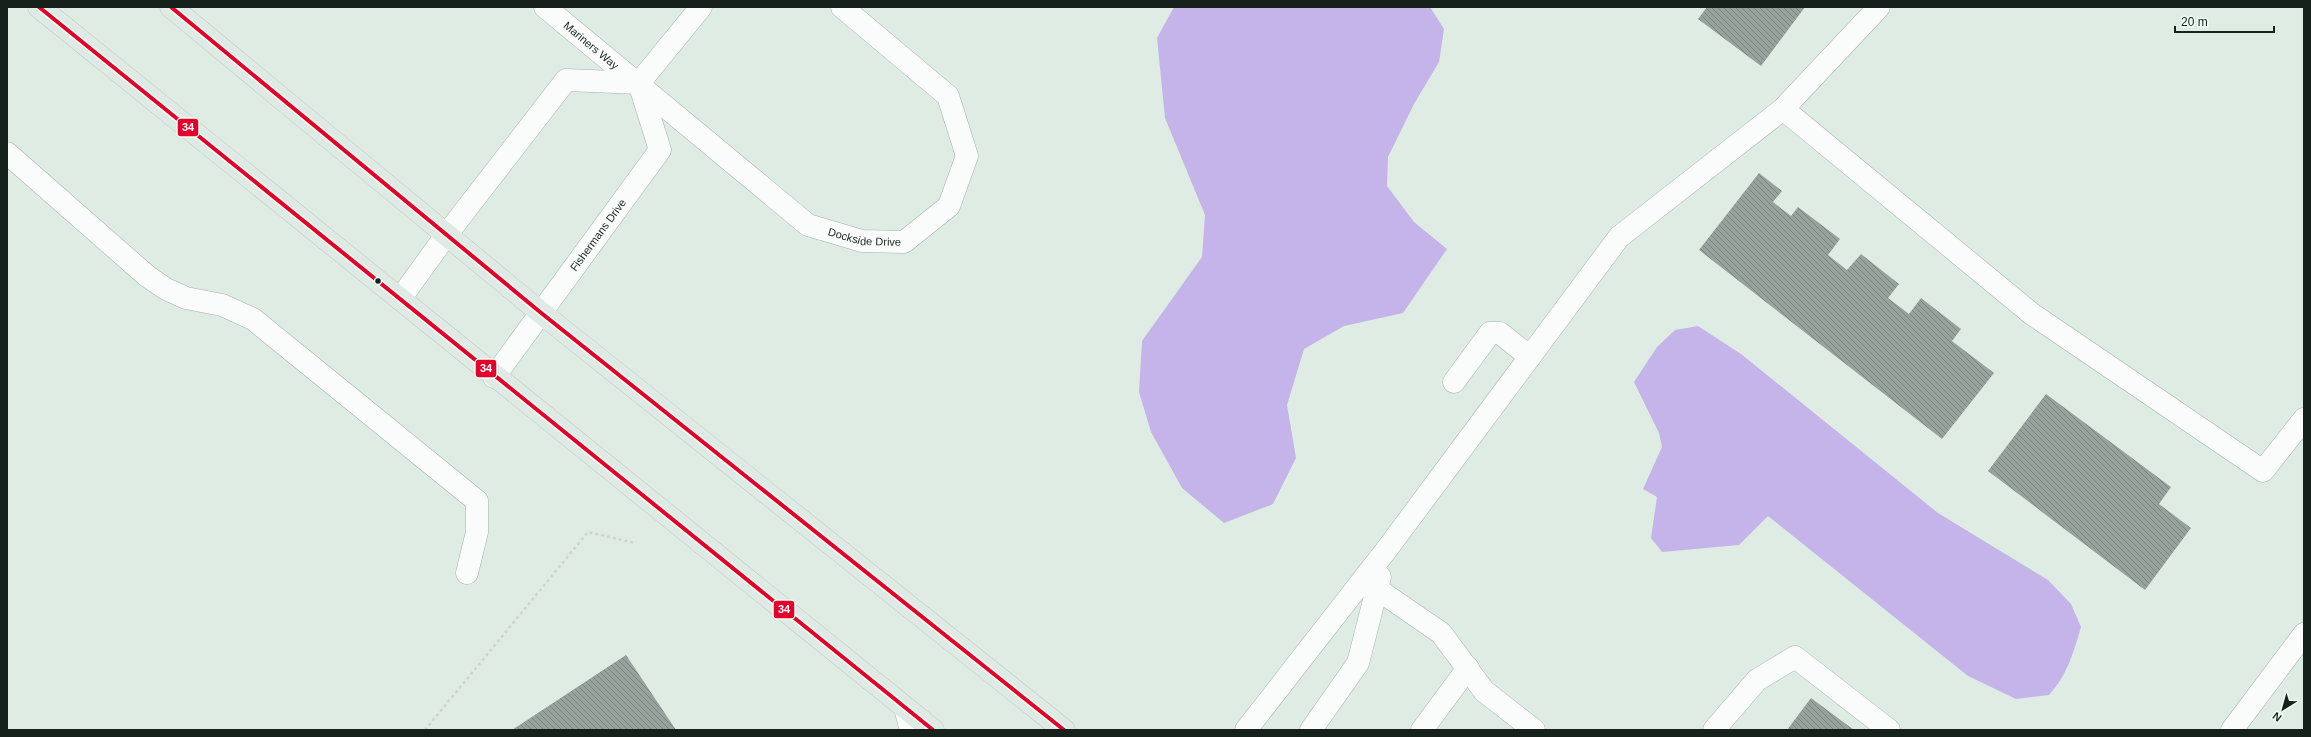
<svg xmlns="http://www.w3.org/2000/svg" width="2311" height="737" font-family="Arial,sans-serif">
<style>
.water{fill:#c4b4ea}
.building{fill:url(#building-back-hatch)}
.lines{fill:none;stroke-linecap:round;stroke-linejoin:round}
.minor-casing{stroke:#a6b1aa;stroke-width:23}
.major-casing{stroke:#c1c7c3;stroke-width:23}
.path{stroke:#cfd3d0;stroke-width:2.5;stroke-dasharray:3 3;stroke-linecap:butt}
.minor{stroke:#fafcfb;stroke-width:22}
.major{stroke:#dfeae4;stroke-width:22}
.bus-1-casing{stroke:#eafef1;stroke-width:7}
.bus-1{stroke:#e4002b;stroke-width:4}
.bus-dot{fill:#17211b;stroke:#eafef1;stroke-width:1.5}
.labels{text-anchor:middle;stroke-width:4;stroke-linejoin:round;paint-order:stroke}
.street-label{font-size:11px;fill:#17211b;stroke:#eafef1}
.line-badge{stroke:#eafef1;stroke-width:1.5}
.badge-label{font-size:11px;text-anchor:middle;font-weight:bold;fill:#fff}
</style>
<defs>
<pattern id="building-back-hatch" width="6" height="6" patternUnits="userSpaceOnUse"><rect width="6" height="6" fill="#98a29c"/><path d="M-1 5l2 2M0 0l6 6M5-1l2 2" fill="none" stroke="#7b847e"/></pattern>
</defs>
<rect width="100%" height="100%" fill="#dfece3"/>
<path class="water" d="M 1174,7 L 1430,7 L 1444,29 L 1439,62 L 1414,104 L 1388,157 L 1387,186 L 1414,222 L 1447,249 L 1403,313 L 1344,326 L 1304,349 L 1287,405 L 1296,458 L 1273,504 L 1224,523 L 1182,488 L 1151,432 L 1139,392 L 1142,341 L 1202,257 L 1205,215 L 1165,118 L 1157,38 Z
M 1698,326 L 1741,354 L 1938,513 L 2048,580 L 2071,604 L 2081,627 C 2074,651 2067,676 2049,695 L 2016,699 L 1968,676 L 1768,516 L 1739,545 L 1662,552 L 1651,538 L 1657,497 L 1643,489 L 1662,447 L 1659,433 L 1634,382 L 1657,347 L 1675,330 Z"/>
<path class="building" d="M 1707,7 L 1805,7 L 1761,66 L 1698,19 Z
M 1759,173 L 1782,191 L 1773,202 L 1791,216 L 1798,207 L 1840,239 L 1828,255 L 1847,270 L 1861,254 L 1899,284 L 1888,298 L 1909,314 L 1921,298 L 1961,329 L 1952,341 L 1994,373 L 1942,439 L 1699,250 Z
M 2046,394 L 2171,487 L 2159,504 L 2191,528 L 2145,590 L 1988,471 Z
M 626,655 L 676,730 L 512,730 Z
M 1811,698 L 1854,730 L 1787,730 Z"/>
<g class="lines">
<defs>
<g id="minor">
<path id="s1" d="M 545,7 L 808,225 L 862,241 L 904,242 L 949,206 L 967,156 L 948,96 L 842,7"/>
<path d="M 639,83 L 701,7"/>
<path d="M 1783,109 L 2032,314 L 2263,471 L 2304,419"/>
<path d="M 7,153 L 147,276 L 166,289 L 186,298 L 222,305 L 253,319 L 477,501 L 477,532 L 467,573"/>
<path d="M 400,299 L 447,234 L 566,80 L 639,83"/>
<path id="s2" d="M 494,377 L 660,150 L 639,83"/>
<path d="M 1454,382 L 1490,333 L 1500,333 L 1530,357"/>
<path d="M 1377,589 L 1441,633 L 1484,691 L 1534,730"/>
<path d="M 905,708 L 911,730"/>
<path d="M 1246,730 L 1387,549 L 1619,237 L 1783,109 L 1879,7"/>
<path d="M 1311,730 L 1358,663 L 1380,577"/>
<path d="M 1422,730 L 1468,668"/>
<path d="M 1714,730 L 1757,680 L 1795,657 L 1889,730"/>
<path d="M 2232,730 L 2304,634"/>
</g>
<path id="major" d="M 39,7 L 933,730
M 171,7 L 540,312 L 1064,730"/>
</defs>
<use href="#minor" class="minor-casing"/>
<use href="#major" class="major-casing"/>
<path class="path" d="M 425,730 L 588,532 L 635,543"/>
<use href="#minor" class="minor"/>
<use href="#major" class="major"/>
<defs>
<path id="bus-1" d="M 39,7 L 933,730
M 171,7 L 540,312 L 1064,730"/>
</defs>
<use href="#bus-1" class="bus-1-casing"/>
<use href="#bus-1" class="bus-1"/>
</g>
<circle class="bus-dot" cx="378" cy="281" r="3.5"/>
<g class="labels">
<g class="street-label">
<text dy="4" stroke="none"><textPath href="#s1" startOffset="60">Mariners Way</textPath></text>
<text dy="4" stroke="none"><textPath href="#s2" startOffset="176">Fishermans Drive</textPath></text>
<text dy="4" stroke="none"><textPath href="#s1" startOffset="400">Dockside Drive</textPath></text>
</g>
</g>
<g class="line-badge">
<rect x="177" y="118" width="22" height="19" rx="4" fill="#e4002b"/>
<rect x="475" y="359" width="22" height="19" rx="4" fill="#e4002b"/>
<rect x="773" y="600" width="22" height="19" rx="4" fill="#e4002b"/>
</g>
<g class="badge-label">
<text x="188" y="131">34</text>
<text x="486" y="372">34</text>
<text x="784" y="613">34</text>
</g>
<rect width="2311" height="737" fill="none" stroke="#17211b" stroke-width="16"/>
<g transform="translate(2283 709) rotate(217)" stroke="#eafef1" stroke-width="3" paint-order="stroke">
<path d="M0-3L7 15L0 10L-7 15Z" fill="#17211b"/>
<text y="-6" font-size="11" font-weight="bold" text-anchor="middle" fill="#17211b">N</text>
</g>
<path d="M2175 26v6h99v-6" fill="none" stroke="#17211b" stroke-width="2"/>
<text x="2181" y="26" font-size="12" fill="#17211b" stroke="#eafef1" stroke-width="3" paint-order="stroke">20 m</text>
</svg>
